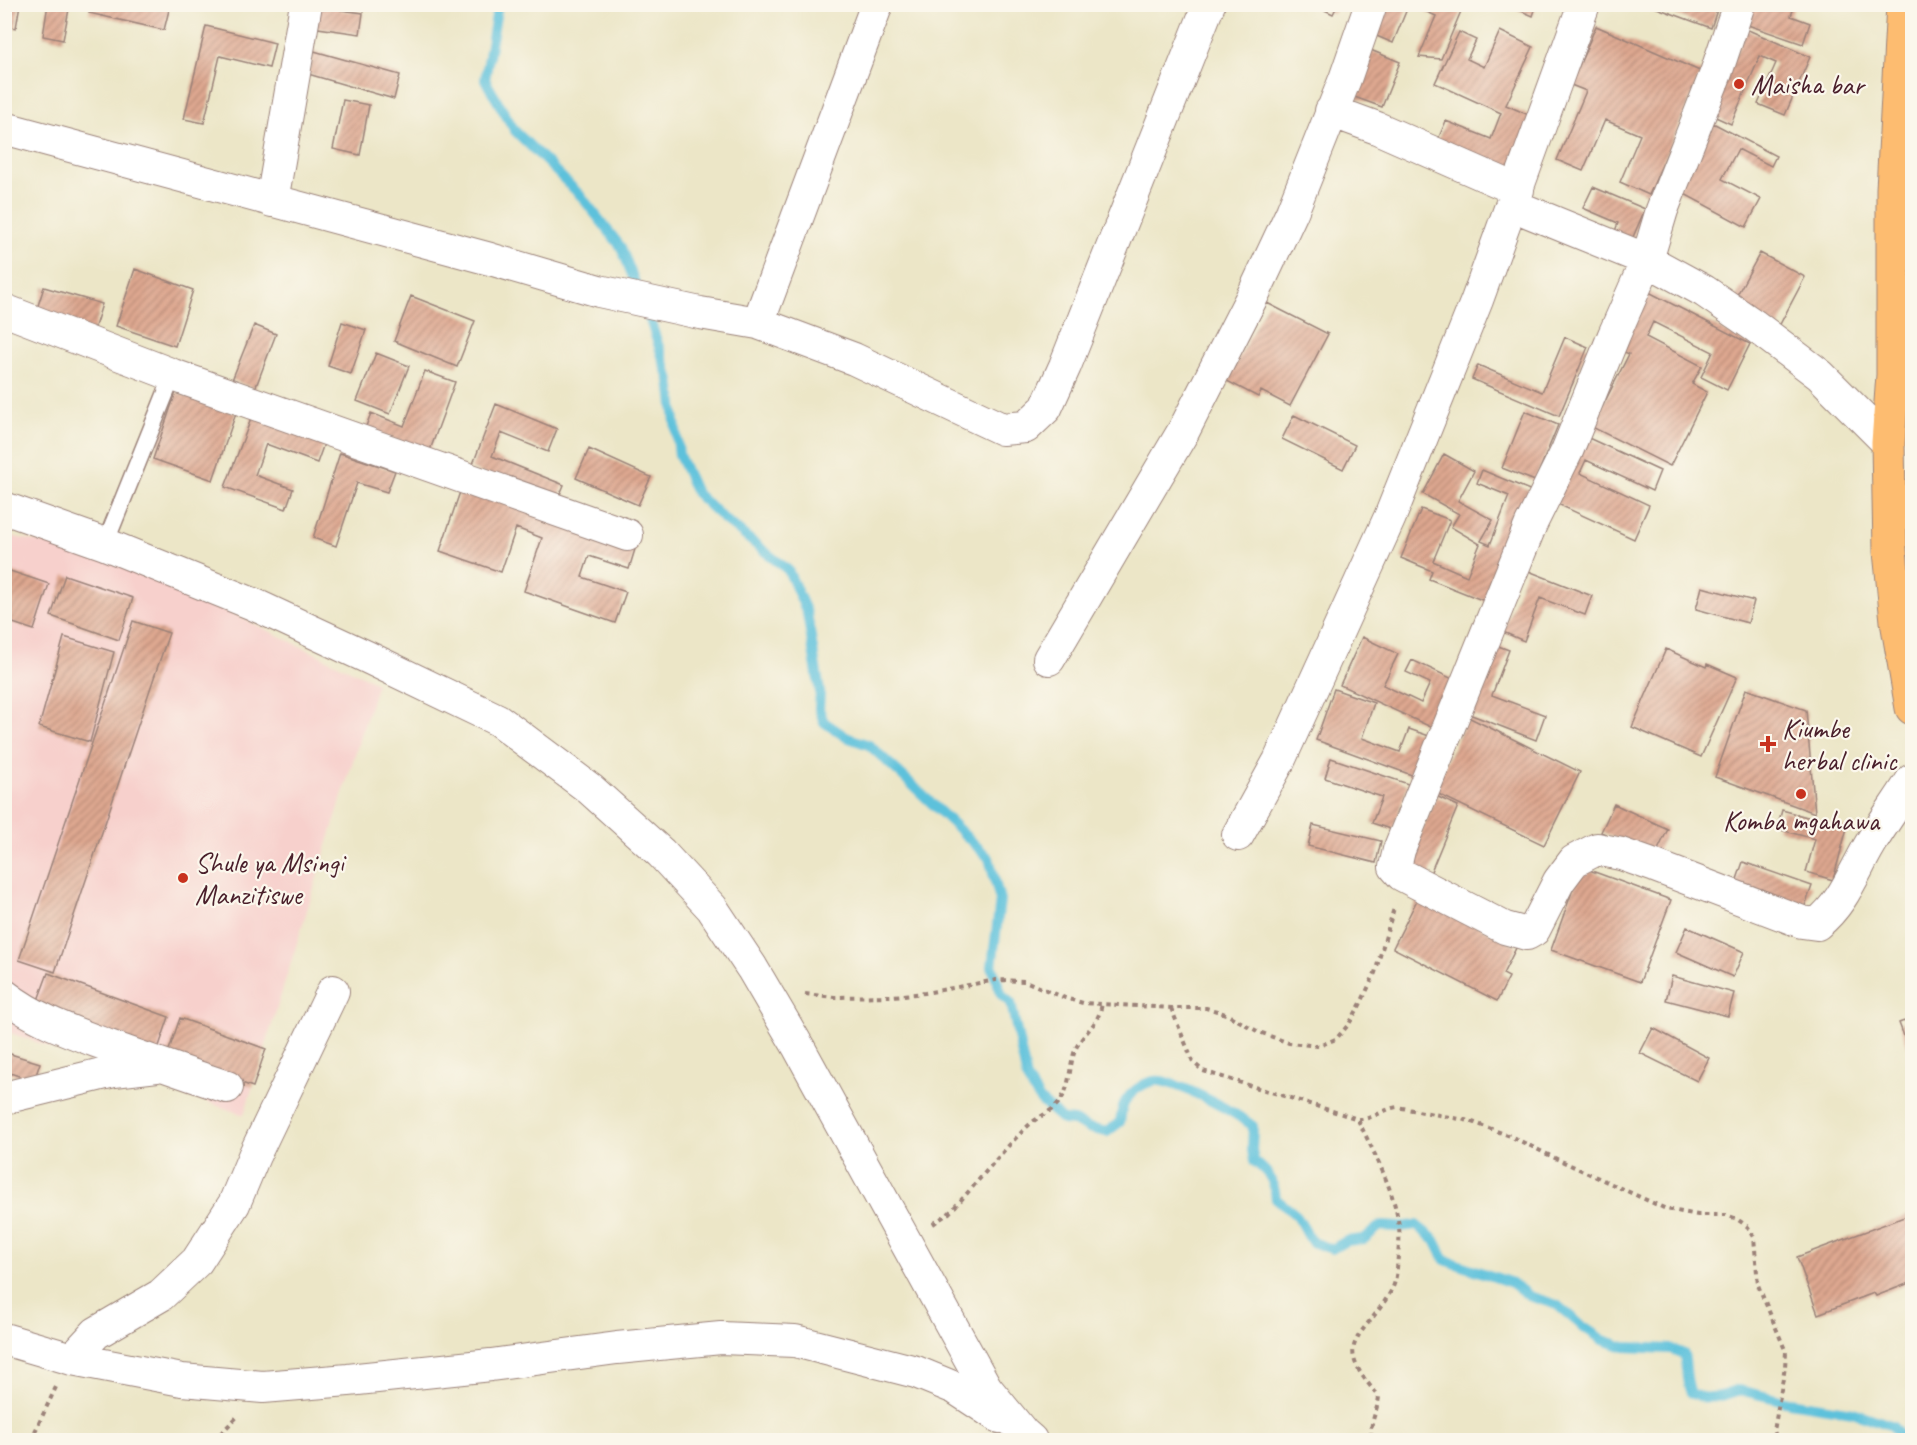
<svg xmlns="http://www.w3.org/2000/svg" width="1917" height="1445" font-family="Caveat,sans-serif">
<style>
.built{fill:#f7d0cc}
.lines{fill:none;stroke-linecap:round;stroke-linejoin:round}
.stream{stroke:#5dc1db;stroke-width:10}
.building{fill:url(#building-hatch)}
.lane-casing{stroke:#9b8279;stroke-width:19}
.street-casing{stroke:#9b8279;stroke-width:34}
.highway-casing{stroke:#9b8279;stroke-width:35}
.path{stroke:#9b8279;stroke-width:4;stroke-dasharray:4.5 4.5;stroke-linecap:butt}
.lane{stroke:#fff;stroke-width:16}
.street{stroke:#fff;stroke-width:32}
.highway{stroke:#fdbc70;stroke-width:33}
.poi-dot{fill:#c8321e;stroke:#fbf7ec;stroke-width:2}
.labels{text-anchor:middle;stroke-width:4.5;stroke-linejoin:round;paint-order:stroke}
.poi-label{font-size:28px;fill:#4a1f2b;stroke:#fbf7ec;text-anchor:start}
</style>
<defs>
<pattern id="building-hatch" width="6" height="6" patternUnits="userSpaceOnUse" patternTransform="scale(1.5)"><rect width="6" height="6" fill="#dea890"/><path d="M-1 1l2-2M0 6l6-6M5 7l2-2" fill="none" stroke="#b68876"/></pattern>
</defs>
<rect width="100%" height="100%" fill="#fbf7ec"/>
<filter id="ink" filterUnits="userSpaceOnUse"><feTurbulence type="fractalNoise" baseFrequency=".0167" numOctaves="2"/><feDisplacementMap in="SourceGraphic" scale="12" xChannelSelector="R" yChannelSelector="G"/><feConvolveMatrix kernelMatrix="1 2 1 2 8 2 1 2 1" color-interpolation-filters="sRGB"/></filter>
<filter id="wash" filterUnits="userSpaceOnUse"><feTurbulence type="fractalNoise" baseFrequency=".008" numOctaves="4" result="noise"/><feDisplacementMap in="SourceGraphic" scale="24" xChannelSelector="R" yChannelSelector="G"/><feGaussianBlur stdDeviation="1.35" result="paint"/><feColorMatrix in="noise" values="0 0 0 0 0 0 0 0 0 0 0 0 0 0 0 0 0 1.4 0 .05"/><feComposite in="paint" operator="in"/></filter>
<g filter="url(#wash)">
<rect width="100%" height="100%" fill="#ece6c7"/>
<path class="built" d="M 5,535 L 115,557 L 377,683 L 244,1115 L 5,1031 Z"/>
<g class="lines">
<path class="stream" d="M 498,4 L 485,80 L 515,131 L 581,196 L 621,247 L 651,323 L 670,380 L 679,455 L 696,493 L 725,520 L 788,570 L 807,613 L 820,692 L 819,709 L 824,722 L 846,737 L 869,745 L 905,778 L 989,858 L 1000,900 L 992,967 L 1002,995 L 1011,1003 L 1027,1079 L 1040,1100 L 1063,1120 L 1074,1121 L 1088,1128 L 1107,1132 L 1120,1122 C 1121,1115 1122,1105 1126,1100 C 1133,1090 1148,1079 1161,1081 C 1186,1086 1233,1111 1253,1126 L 1252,1150 L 1254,1161 C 1269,1173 1274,1179 1276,1199 L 1296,1215 L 1312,1242 L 1332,1249 L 1346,1241 L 1364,1239 L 1380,1226 L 1399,1227 L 1416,1225 L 1435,1240 L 1445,1260 L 1512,1283 L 1529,1296 L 1557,1305 L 1582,1326 L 1603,1340 L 1624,1347 L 1671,1349 L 1684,1354 C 1687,1369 1685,1379 1691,1393 L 1704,1398 L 1721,1396 L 1739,1390 L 1789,1402 L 1853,1412 L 1893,1426 L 1903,1440"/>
</g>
<g id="blocks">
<path class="building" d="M 4,4 L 20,4 L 16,28 L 4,26 Z
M 48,4 L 70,4 L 63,40 L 43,36 Z
M 91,4 L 162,4 L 170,6 L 164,30 L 89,13 Z
M 314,4 L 341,4 L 341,10 L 363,13 L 360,34 L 311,27 Z
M 1312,4 L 1338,4 L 1333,14 Z
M 1384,4 L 1409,4 L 1393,43 L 1372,34 Z
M 1464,4 L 1441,59 L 1419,57 L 1436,16 L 1409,4 Z
M 1505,4 L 1537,4 L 1533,16 Z
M 1646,4 L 1719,4 L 1711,28 Z
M 1748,4 L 1795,4 L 1791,16 L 1810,23 L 1803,44 L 1742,23 Z
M 206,26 L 275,43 L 269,68 L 220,56 L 204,123 L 184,119 Z
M 1596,26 L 1702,72 L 1649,195 L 1620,182 L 1640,135 L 1605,120 L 1583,171 L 1557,160 L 1586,91 L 1571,85 Z
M 1746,29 L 1810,57 L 1785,115 L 1758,104 L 1776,63 L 1760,56 L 1731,124 L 1709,114 Z
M 1500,31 L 1533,47 L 1506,105 L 1538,119 L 1514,178 L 1435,146 L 1446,121 L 1491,139 L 1501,113 L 1435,83 L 1459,32 L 1476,40 L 1467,59 L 1484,67 Z
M 1368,49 L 1400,62 L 1382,107 L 1349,95 Z
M 314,51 L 400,75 L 394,99 L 308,74 Z
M 343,100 L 369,105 L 360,155 L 333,149 Z
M 1713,123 L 1776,156 L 1771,166 L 1738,149 L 1722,179 L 1761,199 L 1746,227 L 1677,190 Z
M 1593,187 L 1645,209 L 1630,244 L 1613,237 L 1618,223 L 1583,208 Z
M 1760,253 L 1805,277 L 1778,328 L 1732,304 Z
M 135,269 L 193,290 L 175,346 L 116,326 Z
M 44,287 L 102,304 L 93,333 L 35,315 Z
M 1645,290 L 1750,344 L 1727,390 L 1701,377 L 1713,352 L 1653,322 L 1646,337 L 1702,366 L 1692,384 L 1707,392 L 1670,466 L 1592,427 L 1629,354 L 1616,348 Z
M 411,296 L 475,321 L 457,367 L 394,341 Z
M 1267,303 L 1328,334 L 1290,406 L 1261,391 L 1258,397 L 1227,381 Z
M 342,322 L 366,330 L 351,374 L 328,366 Z
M 254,325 L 276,334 L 255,389 L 232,380 Z
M 1565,337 L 1588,347 L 1559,416 L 1472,379 L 1478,365 L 1542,392 Z
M 376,353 L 409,366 L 390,414 L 357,401 Z
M 425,371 L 455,382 L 429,453 L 365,429 L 371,413 L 404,426 Z
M 176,392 L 236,413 L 213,480 L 153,459 Z
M 496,404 L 557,429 L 548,452 L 501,433 L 492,456 L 564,485 L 556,504 L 471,469 Z
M 254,411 L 326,438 L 317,463 L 266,444 L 255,475 L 293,489 L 286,509 L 225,487 Z
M 1525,411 L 1558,425 L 1535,481 L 1502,468 Z
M 1294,415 L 1355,445 L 1343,469 L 1282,439 Z
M 1582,435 L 1660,471 L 1652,491 L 1586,460 L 1580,473 L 1649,505 L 1634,539 L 1551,501 Z
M 589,449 L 651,477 L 638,505 L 576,478 Z
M 340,453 L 395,471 L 387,492 L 357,483 L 336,546 L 313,538 Z
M 1444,454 L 1474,471 L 1458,501 L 1493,520 L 1481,541 L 1490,545 L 1509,496 L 1477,483 L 1482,470 L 1532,491 L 1487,602 L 1429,579 L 1432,571 L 1401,558 L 1421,509 L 1450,520 L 1433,561 L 1467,576 L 1480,544 L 1451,527 L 1459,514 L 1423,494 Z
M 462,486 L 636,546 L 629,569 L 589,556 L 582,577 L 626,592 L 615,623 L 524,591 L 542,538 L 516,528 L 501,572 L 440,551 Z
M 4,569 L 49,584 L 34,630 L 4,620 Z
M 1526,570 L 1592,596 L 1585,615 L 1540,598 L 1524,641 L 1503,632 Z
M 65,575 L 133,598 L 119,640 L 51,616 Z
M 1702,587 L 1754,601 L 1748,623 L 1696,609 Z
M 133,621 L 169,633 L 55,972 L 19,960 Z
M 64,637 L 114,652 L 90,742 L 39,727 Z
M 1362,637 L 1398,654 L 1383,685 L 1421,703 L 1430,683 L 1406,672 L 1412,660 L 1455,680 L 1433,728 L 1340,685 Z
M 1490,643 L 1509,650 L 1492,695 L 1545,715 L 1536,740 L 1464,712 Z
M 1666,649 L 1706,667 L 1707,664 L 1737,677 L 1701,757 L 1632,727 Z
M 1334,689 L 1374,703 L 1362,738 L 1400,752 L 1409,729 L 1432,737 L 1417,777 L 1316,740 Z
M 1746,689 L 1806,710 L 1815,813 L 1715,777 Z
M 1468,717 L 1580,772 L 1544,845 L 1432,791 Z
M 1331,758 L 1408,784 L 1393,830 L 1372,823 L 1382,797 L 1325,778 Z
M 1436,796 L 1458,806 L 1429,876 L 1407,867 Z
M 1614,804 L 1668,829 L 1655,856 L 1601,832 Z
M 1782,810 L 1847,828 L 1833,880 L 1806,872 L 1815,839 L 1777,829 Z
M 1313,825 L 1381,841 L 1376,863 L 1308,846 Z
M 1743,862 L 1812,886 L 1804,909 L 1735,885 Z
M 1581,867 L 1671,900 L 1640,982 L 1551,950 Z
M 1419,896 L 1517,946 L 1503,974 L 1509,977 L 1497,1001 L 1393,948 Z
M 1687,927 L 1744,952 L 1733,977 L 1676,952 Z
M 48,973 L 169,1017 L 156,1055 L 34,1011 Z
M 1672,976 L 1734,993 L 1728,1016 L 1666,1000 Z
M 180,1018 L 266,1049 L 253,1087 L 167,1056 Z
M 1912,1018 L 1912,1057 L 1899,1023 Z
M 1653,1028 L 1709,1058 L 1697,1081 L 1640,1053 Z
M 4,1052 L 40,1063 L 34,1081 L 4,1071 Z
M 1912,1214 L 1912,1282 L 1876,1296 L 1874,1293 L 1818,1314 L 1797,1257 Z"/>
</g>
</g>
<g filter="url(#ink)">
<use href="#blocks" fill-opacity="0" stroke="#9b8279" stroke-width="1.5"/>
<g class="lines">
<defs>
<path id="lane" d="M 105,544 L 173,375"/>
<path id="street" d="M 1739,4 L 1716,73 L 1662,210 L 1647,260 L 1614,335 L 1567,451 L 1531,524 L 1399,850 L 1395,867 L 1402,875 L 1505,928 L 1527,934 L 1534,930 L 1559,881 L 1574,861 L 1597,849 L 1621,854 L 1655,866 L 1802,922 L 1817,924 C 1844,903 1854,871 1871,843 C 1884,821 1899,801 1912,780
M 1331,111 L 1377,128 L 1518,190
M 4,128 L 490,259 L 599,291 L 700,313 L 758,323 L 877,4
M 272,201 L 306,4
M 1512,205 L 1647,260 L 1704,291 L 1755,326 L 1820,375 L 1888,443
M 4,310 L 173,375 L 627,535
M 758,323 L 854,359 L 1002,429 L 1026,427 L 1046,408 L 1065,366 L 1209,4
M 4,508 L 105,544 L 253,604 L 367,657 L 498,720 L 590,789 L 661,853 L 712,908 L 752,968 L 799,1048 L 986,1388 L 1023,1433 L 1031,1440
M 1890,510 L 1912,513
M 1049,659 L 1184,430 L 1255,291 L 1292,212 L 1345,79 L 1371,4
M 1238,835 L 1279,761 L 1390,517 L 1477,300 L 1584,4
M 4,995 C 36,1020 72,1032 109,1046 C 148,1060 187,1074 227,1087
M 4,1098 L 114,1071 L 157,1066
M 4,1339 L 72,1359 L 182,1380 L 263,1387 L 348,1380 L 491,1365 L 617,1348 L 721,1338 L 795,1341 L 916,1372 L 955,1388 L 999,1417
M 72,1359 L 96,1333 L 161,1295 L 197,1261 L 234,1204 L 254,1156 L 333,991"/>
<path id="highway" d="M 1903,4 L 1893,189 L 1893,375 L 1888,443 L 1890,551 L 1897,621 L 1912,708"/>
</defs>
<use href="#lane" class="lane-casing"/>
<use href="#street" class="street-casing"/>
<use href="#highway" class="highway-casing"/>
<path class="path" d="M 805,994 L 834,997 L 893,996 L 925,993 L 996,980 L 1025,981 L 1065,998 L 1083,1003 L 1171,1008 L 1206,1008 L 1217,1011 L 1228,1015 L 1259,1032 L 1289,1043 L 1319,1046 L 1336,1039 L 1349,1024 L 1360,1005 L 1375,973 L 1394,908
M 1171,1008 L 1193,1062 L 1203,1071 L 1358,1119 C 1373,1120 1383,1109 1397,1107 L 1470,1121 L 1510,1136 L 1557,1159 L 1666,1209 L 1698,1215 L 1726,1215 L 1737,1219 L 1748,1227 L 1754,1237 L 1758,1285 L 1786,1352 L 1785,1367 L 1774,1431 L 1777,1440
M 1358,1120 C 1374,1153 1395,1191 1399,1227 C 1400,1236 1399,1246 1398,1255 C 1397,1267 1397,1281 1391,1291 C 1364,1339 1328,1341 1379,1396 C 1378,1411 1368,1424 1372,1440
M 933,1224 L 949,1213 C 977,1184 1001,1151 1030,1124 C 1039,1116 1052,1112 1059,1102 C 1072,1087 1068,1063 1077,1046 C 1087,1029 1099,1024 1102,1003
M 31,1440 L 56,1387
M 214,1440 L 237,1417"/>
<use href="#lane" class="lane"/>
<use href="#street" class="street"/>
<use href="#highway" class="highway"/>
</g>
</g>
<g class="poi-dot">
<circle cx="1739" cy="84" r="6"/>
<path d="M1765 735h6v6h6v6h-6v6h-6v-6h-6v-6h6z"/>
<circle cx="1801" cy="794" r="6"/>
<circle cx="183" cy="878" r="6"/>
</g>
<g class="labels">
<g class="poi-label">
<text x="1751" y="94">Maisha bar</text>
<text x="1782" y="738">Kiumbe<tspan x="1782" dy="32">herbal clinic</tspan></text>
<text x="1801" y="830" text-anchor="middle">Komba mgahawa</text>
<text x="195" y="872">Shule ya Msingi<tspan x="195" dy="32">Manzitiswe</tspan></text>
</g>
</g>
<rect width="1917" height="1445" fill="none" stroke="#fbf7ec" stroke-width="24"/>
</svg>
